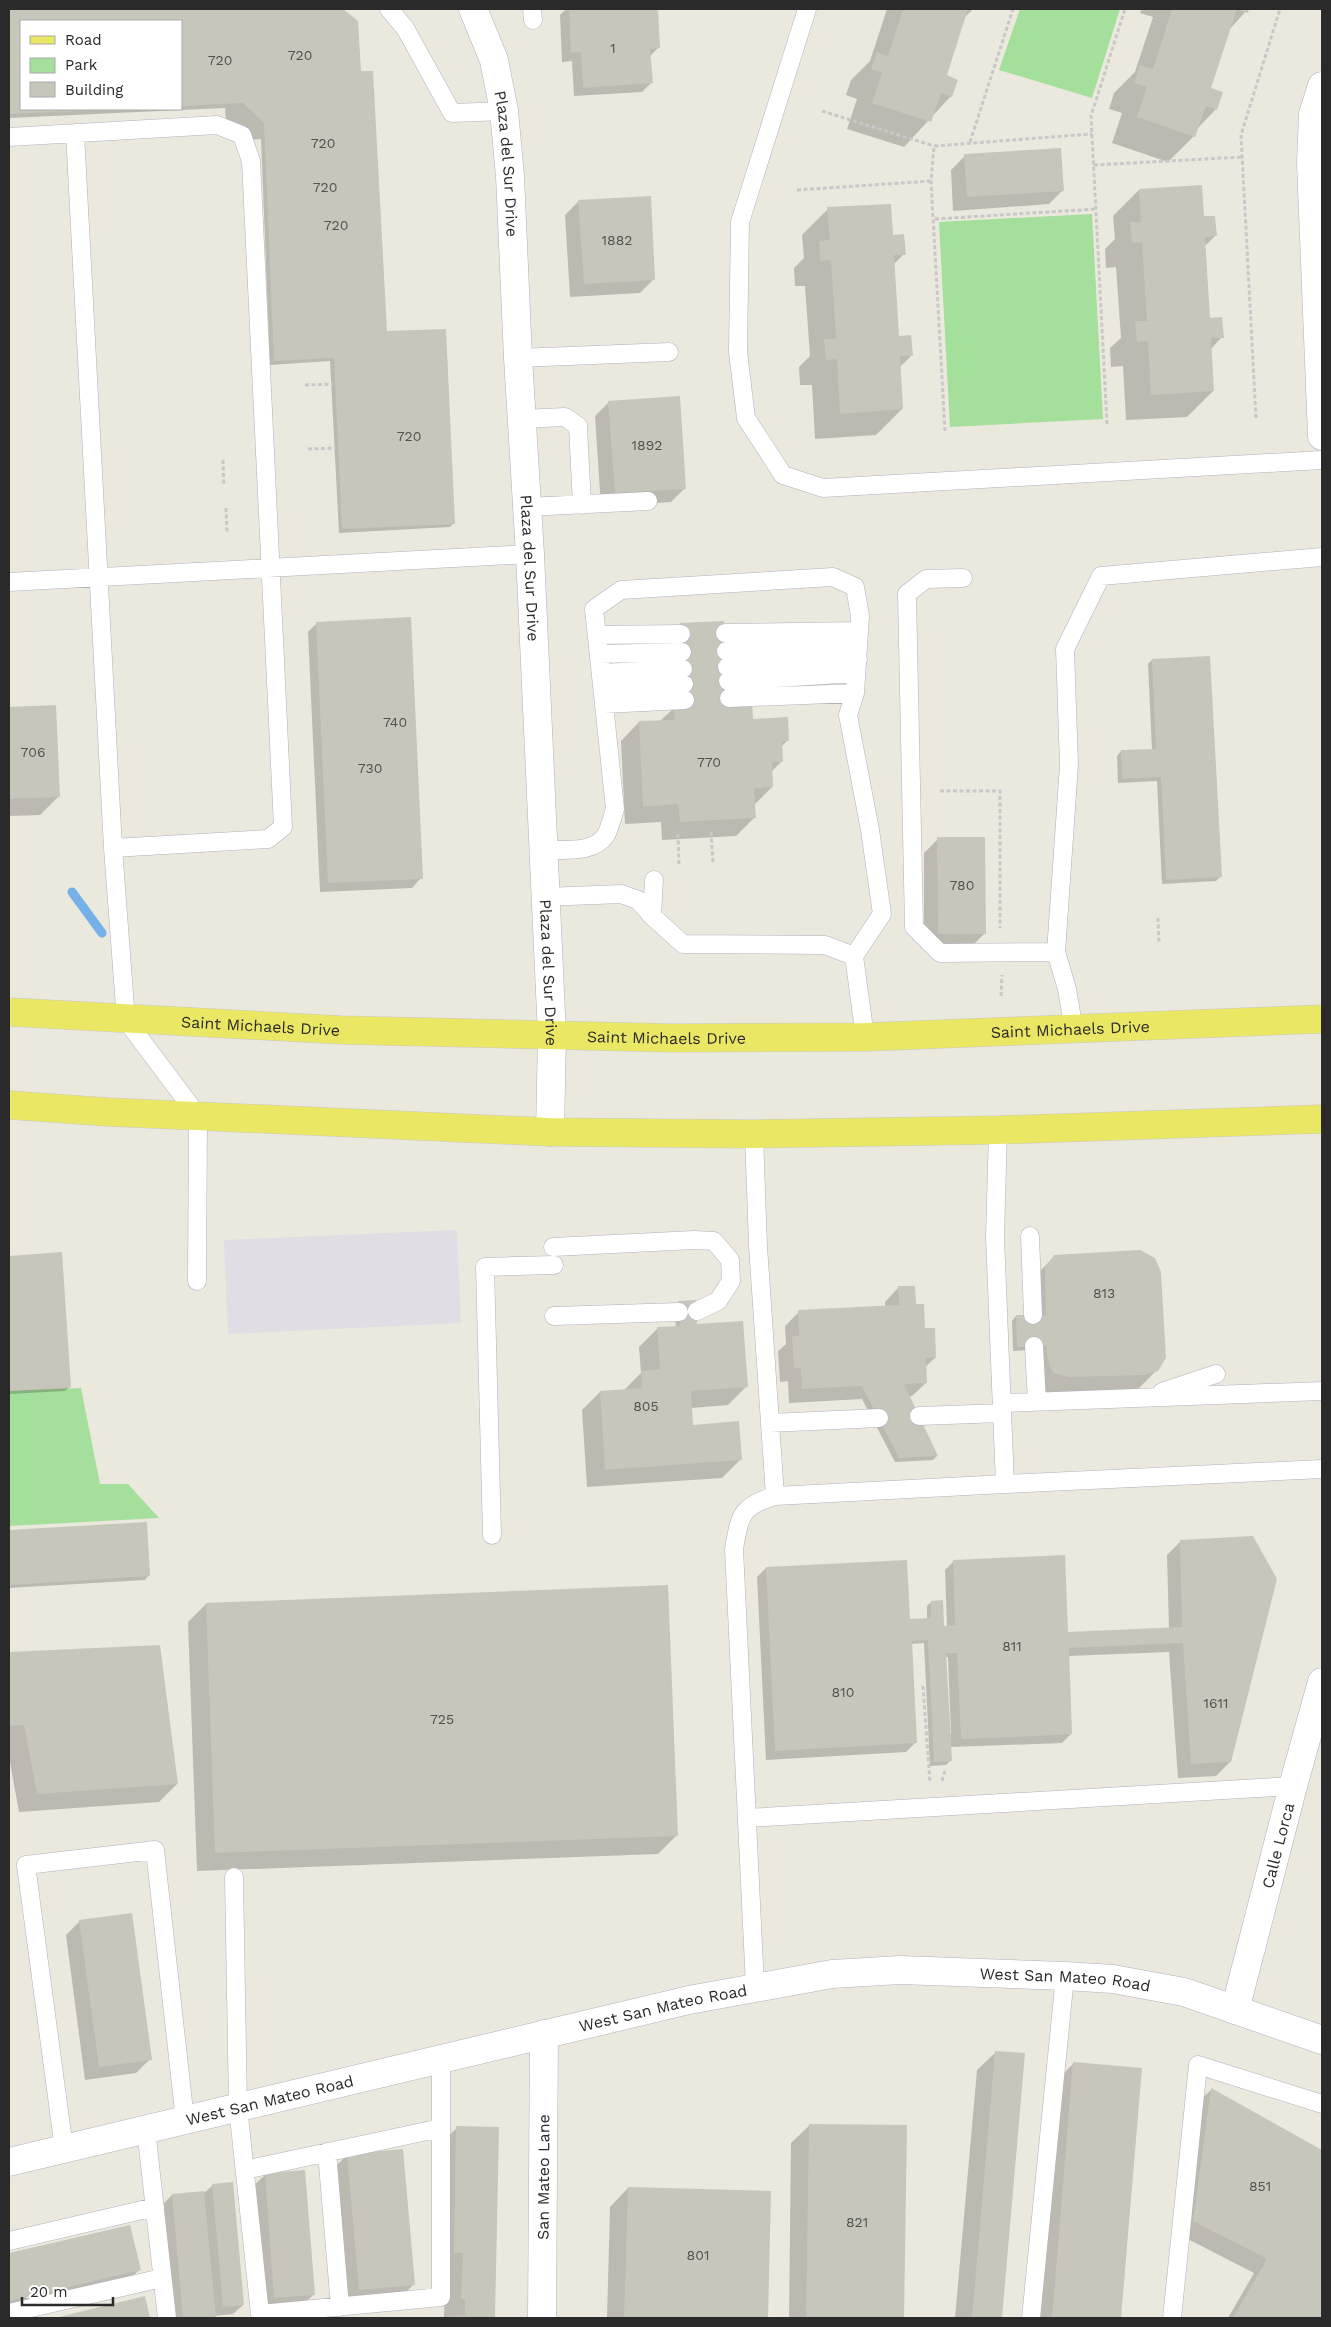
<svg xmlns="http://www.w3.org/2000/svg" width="1331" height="2327" font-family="'Work Sans',sans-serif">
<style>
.industrial{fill:#e1dde4}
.green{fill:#a4df9c}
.shadow{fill:#0003;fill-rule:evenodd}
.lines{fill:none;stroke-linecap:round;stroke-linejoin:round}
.stream{stroke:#75b1e8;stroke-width:9}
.building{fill:#c7c6bb}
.lane-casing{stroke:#b0b0bd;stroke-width:19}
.street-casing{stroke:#b0b0bd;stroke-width:29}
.secondary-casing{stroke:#b0b0bd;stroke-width:29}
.primary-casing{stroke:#c8c8c8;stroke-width:29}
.path{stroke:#c8c8c8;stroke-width:3;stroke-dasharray:4 2.5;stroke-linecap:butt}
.lane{stroke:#fff;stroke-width:18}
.street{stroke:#fff;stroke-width:28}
.secondary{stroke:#fff;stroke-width:28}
.primary{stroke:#eae764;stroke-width:28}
.labels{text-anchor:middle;stroke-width:4;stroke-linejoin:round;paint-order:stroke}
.number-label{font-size:14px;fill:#51514e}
.street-label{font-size:16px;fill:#2a2a2a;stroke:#fff}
</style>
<rect width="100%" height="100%" fill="#ebe8dd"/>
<path class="industrial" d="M 457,1230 L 461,1323 L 228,1334 L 224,1240 Z"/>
<path class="green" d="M 1020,9 L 1120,9 L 1092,98 L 999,70 Z
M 1092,214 L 1103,419 L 950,427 L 939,222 Z
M 81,1388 L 100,1484 L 128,1484 L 159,1518 L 9,1526 L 9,1391 Z"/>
<path class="shadow" d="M 9,9 L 341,9 L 357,21 L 359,73 L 385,333 L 454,523 L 450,527 L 339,533 L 330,361 L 270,365 L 261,139 L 245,140 L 226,122 L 225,108 L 9,118 ZM 21,21 L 181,21 L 181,109 L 21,109 Z
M 566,9 L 656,9 L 659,47 L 650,56 L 651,83 L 642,92 L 574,96 L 572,61 L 562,62 L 560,15 Z
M 887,9 L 973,9 L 964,18 L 945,76 L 951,96 L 904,147 L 847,129 L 857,99 L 846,95 L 851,80 L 870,61 Z
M 1142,9 L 1248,9 L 1229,30 L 1210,89 L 1216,109 L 1197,129 L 1194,136 L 1168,162 L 1112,143 L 1122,113 L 1109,109 L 1114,93 L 1135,72 L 1153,17 L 1140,13 Z
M 965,156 L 1063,190 L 1049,204 L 953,211 L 951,170 Z
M 1200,186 L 1203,218 L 1215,236 L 1204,247 L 1209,319 L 1222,337 L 1211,349 L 1213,391 L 1187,417 L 1126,420 L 1123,366 L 1111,367 L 1110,348 L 1121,338 L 1116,267 L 1106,268 L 1105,249 L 1115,239 L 1113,216 L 1139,190 Z
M 579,201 L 654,279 L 640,293 L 570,297 L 565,215 Z
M 828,209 L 892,236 L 904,254 L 893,265 L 898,337 L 911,356 L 900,367 L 902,409 L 876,435 L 815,439 L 812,385 L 800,385 L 799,367 L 810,356 L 805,286 L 795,286 L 794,268 L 804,258 L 802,235 Z
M 609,402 L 685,488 L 671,502 L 601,507 L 595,416 Z
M 317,623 L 421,878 L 412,888 L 320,892 L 308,632 Z
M 681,624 L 728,705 L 788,740 L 781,747 L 782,761 L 771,772 L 772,787 L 754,805 L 754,818 L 736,836 L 662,840 L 661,822 L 625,824 L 621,741 L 639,722 L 660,721 L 674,708 L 681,707 L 676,628 Z
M 1152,660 L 1220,877 L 1216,881 L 1162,884 L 1157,781 L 1118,783 L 1117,756 L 1121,751 L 1152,750 L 1148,664 Z
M 55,706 L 58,797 L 40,815 L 9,816 L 9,708 Z
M 938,839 L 985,933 L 971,947 L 924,947 L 924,853 Z
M 61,1254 L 70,1387 L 65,1391 L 9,1394 L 9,1257 Z
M 1055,1256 L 1157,1370 L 1138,1389 L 1124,1393 L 1049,1395 L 1035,1391 L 1029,1350 L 1013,1351 L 1012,1321 L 1016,1316 L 1028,1316 L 1036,1275 Z
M 898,1288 L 915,1305 L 935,1358 L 925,1367 L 926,1383 L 912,1396 L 908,1397 L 937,1456 L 933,1460 L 895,1462 L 862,1399 L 789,1403 L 788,1381 L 780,1382 L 778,1351 L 786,1344 L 785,1326 L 799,1312 L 885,1307 L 885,1302 Z
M 679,1302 L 746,1387 L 728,1405 L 691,1408 L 692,1426 L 740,1460 L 722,1478 L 587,1487 L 582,1410 L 600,1392 L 624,1390 L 641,1373 L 639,1347 L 658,1328 L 676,1327 L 674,1306 Z
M 146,1523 L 149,1575 L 145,1580 L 9,1588 L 9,1532 Z
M 1181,1541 L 1230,1762 L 1216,1776 L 1178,1778 L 1169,1652 L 1068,1656 L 1071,1734 L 1062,1743 L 950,1747 L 950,1761 L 946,1765 L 930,1766 L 924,1643 L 910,1644 L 915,1743 L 906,1752 L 766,1760 L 757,1577 L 766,1568 L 909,1622 L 927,1619 L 927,1606 L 931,1602 L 943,1627 L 947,1627 L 945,1570 L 954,1561 L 1067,1633 L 1169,1629 L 1167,1555 ZM 945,1657 L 948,1657 L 951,1734 L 949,1735 Z
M 206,1604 L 676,1836 L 658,1854 L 197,1871 L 188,1622 Z
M 159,1647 L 177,1784 L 159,1802 L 19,1812 L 9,1757 L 9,1653 Z
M 80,1921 L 150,2059 L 136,2073 L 85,2080 L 66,1935 Z
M 996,2052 L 1024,2054 L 1000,2318 L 955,2318 L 977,2070 Z
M 1074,2063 L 1141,2069 L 1120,2318 L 1036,2318 L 1055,2082 Z
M 1211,2090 L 1322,2151 L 1322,2318 L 1228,2318 L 1254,2273 L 1180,2235 L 1197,2103 Z
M 810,2125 L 906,2126 L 902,2318 L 789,2318 L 791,2143 Z
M 457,2128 L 498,2128 L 493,2318 L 435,2318 L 444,2318 L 445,2271 L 438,2146 Z
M 347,2155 L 414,2284 L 400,2298 L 345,2303 L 333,2169 Z
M 265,2175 L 314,2294 L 300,2308 L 261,2311 L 251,2188 Z
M 213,2185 L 243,2305 L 233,2314 L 214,2316 L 215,2318 L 168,2318 L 158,2209 L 172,2195 L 203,2194 Z
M 628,2188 L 770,2192 L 766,2318 L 607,2318 L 610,2207 Z
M 129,2226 L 139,2270 L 121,2288 L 9,2314 L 9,2254 Z
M 144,2298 L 149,2318 L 57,2318 Z"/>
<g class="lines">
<path class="stream" d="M 72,892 L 102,933"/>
</g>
<path class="building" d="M 9,9 L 343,9 L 358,21 L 361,71 L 373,71 L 387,331 L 446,329 L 455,524 L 342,529 L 334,358 L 274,361 L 264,123 L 243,103 L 181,106 L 181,21 L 21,21 L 21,109 L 96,110 L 9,114 Z
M 569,9 L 658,9 L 660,48 L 650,49 L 653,83 L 583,88 L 581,52 L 571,53 Z
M 903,9 L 968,9 L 947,75 L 958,80 L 952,97 L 941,93 L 931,122 L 872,103 L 882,73 L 871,69 L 877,52 L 888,56 Z
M 1172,9 L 1249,9 L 1248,13 L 1237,9 L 1211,88 L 1223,92 L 1217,110 L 1206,106 L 1195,137 L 1137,117 L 1147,87 L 1134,83 L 1140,65 L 1153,69 Z
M 1061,148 L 1064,191 L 967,197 L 964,154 Z
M 1202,185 L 1204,216 L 1215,216 L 1217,236 L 1205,237 L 1210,318 L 1222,317 L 1224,338 L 1211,338 L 1214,391 L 1151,395 L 1148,341 L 1137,342 L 1135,321 L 1147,321 L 1142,242 L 1132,243 L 1130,222 L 1141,222 L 1139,189 Z
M 651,196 L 655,280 L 584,284 L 578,200 Z
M 891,204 L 893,235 L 904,234 L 906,255 L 894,255 L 899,336 L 911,335 L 913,356 L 900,356 L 903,409 L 840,414 L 837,359 L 826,360 L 824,339 L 836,339 L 831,260 L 820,261 L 819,241 L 830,240 L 827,207 Z
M 680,396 L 686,489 L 615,493 L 608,401 Z
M 411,617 L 423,879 L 328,883 L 316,622 Z
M 724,621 L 729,704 L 752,702 L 753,719 L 788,717 L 789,741 L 782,741 L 783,762 L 772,762 L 773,787 L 754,788 L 756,818 L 680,822 L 678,804 L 643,807 L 639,721 L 675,720 L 673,706 L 685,706 L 680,623 Z
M 1210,656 L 1222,877 L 1166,880 L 1161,777 L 1122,779 L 1121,750 L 1156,749 L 1152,659 Z
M 56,705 L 60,797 L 9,799 L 9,707 Z
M 937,837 L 985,837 L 986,934 L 938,934 Z
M 1140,1250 L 1155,1258 L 1161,1272 L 1166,1358 L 1158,1371 L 1144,1375 L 1068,1377 L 1053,1373 L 1047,1357 L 1047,1346 L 1017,1347 L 1016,1315 L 1046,1315 L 1045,1268 L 1054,1255 Z
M 62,1252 L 71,1387 L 9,1391 L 9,1256 Z
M 898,1286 L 915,1286 L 916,1304 L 924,1304 L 925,1328 L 935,1328 L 936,1358 L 926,1358 L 927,1383 L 904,1384 L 938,1456 L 899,1458 L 862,1386 L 802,1389 L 801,1368 L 794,1368 L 792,1336 L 799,1336 L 798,1310 L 899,1305 Z
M 696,1300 L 697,1324 L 743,1321 L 748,1387 L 691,1391 L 693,1425 L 739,1421 L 742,1460 L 605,1470 L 600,1391 L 642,1388 L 641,1371 L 660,1369 L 657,1327 L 680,1326 L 678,1301 Z
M 147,1522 L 150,1576 L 9,1585 L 9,1530 Z
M 1253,1536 L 1277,1579 L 1231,1762 L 1191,1764 L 1183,1643 L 1069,1648 L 1072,1734 L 1016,1737 L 961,1739 L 957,1653 L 946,1653 L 952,1761 L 934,1762 L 928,1640 L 912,1641 L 917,1743 L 775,1751 L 766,1567 L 907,1560 L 910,1619 L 931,1618 L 931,1601 L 943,1600 L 944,1626 L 955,1625 L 953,1560 L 1065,1555 L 1068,1632 L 1182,1627 L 1180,1540 Z
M 668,1585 L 678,1836 L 215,1853 L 206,1603 Z
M 160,1645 L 178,1784 L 37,1794 L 24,1725 L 9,1726 L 9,1652 Z
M 132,1913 L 152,2060 L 99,2067 L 79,1920 Z
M 995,2051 L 1025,2053 L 1002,2318 L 972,2318 Z
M 1073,2062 L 1142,2068 L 1121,2318 L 1052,2318 Z
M 1211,2088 L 1322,2150 L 1322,2318 L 1233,2318 L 1267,2259 L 1193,2221 Z
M 809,2124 L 907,2125 L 904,2318 L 806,2318 Z
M 456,2126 L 499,2127 L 495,2318 L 437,2318 L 465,2315 L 465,2299 L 461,2299 L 463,2253 L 454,2253 Z
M 403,2149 L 415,2285 L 359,2290 L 347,2154 Z
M 305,2170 L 315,2295 L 274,2298 L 265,2173 Z
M 233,2182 L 244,2305 L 223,2307 L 212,2184 Z
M 628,2187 L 771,2191 L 768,2318 L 624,2318 Z
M 204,2191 L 216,2318 L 183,2318 L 172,2194 Z
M 130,2225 L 141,2270 L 9,2301 L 9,2253 Z
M 145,2296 L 150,2318 L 55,2318 Z"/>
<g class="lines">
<defs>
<path id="lane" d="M 389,9 L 405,28 L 452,113 L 504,111
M 532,9 L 533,20
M 807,9 L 740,222 L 738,352 L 746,418 L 783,475 L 823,488 L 1322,460
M 75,133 L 113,848
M 9,137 L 217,125 L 242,135 L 251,161 L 283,827 L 268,839 L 113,848 L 126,1020 L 198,1116 L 197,1281
M 518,358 L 669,352
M 521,419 L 565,417 L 578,426 L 582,505
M 527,507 L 648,501
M 963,578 L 926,579 L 907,594 L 914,927 L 940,953 L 1056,952
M 9,582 L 530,554
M 725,633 L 859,631
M 597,635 L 681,634
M 726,651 L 858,645
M 599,654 L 682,652
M 727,667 L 858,659
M 601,673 L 683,669
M 728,681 L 856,673
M 603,689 L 684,684
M 729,698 L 855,693
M 604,704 L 685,700
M 544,850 C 563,849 594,854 606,835 C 610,828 612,817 615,809 L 594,609 L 621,590 L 833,577 L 855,587 L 860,616 L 855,693 L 848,715 L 870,830 L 882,914 L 854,956 L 865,1037
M 654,880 L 652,916 L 683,944 L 825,945 L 854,956
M 545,897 L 621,894 L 638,900 L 652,916
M 1074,1030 L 1067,989 L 1056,952 L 1069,765 L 1065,649 L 1101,576 L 1322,557
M 998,1130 L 995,1237 L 1005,1484 L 1322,1469
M 754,1134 L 758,1246 L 775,1496 L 1005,1484
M 1030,1236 L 1033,1315
M 553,1247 L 694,1240 L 714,1241 L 730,1260 L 731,1281 L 718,1301 L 697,1311
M 554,1316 L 679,1312
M 1034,1346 L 1037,1402
M 1162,1392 L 1216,1374
M 1002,1403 L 1322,1391
M 919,1416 L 1002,1413
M 770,1423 L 879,1418
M 492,1535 L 485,1267 L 554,1265
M 747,1818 L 1293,1786
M 234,1877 L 238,2107 L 260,2314 L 441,2297 L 441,2058
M 755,1987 L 734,1549 C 740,1516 740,1506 775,1496
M 146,2129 L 167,2318
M 64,2149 L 26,1865 L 155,1850 L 185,2120
M 327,2152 L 340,2307
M 245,2170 L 441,2128
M 9,2241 L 155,2207
M 9,2313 L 162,2278
M 1031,2318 L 1065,1976
M 1172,2318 L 1198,2065 L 1322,2104"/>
<g id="street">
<path id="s1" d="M 473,9 L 494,60 L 504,111 L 510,176 L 518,358 L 530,554 L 552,1036 L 550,1132"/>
<path id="s2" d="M 542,2318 L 544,2034"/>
</g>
<g id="secondary">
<path d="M 1322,86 L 1313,114 L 1311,163 L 1322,436"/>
<path id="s3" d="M 1235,2010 L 1293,1786 L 1322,1682"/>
<path id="s4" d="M 9,2162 L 689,2000 L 832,1974 L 900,1970 L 1065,1976 L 1113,1979 L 1184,1992 L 1322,2040"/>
</g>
<g id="primary">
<path id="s5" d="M 9,1012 L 341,1030 L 672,1038 L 865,1037 L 1322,1019"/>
<path d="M 9,1105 L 108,1112 L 550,1132 L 754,1134 L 998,1130 L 1322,1119"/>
</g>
</defs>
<use href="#lane" class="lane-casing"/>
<use href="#street" class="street-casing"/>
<use href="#secondary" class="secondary-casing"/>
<use href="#primary" class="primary-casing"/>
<path class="path" d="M 822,111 L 934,146
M 970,142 L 1013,9
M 1094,165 L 1242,157
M 797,190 L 931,181
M 935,219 L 1096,209
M 305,385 L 333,384
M 1256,418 L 1241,135 L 1280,9
M 1107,424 L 1091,116 L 1125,9
M 945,431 L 931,181 L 934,146 L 1092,134
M 308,449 L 336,448
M 223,460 L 224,486
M 226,508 L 227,533
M 940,791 L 1000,791 L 1000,928
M 711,832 L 713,863
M 678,834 L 679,864
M 1158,918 L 1159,943
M 1001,996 L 1002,975
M 923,1686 L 930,1783
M 942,1781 L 945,1770"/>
<use href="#lane" class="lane"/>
<use href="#street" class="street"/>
<use href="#secondary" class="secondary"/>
<use href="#primary" class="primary"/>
</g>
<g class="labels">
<g class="number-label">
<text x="613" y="53">1</text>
<text x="300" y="60">720</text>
<text x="220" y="65">720</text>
<text x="323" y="148">720</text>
<text x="325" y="192">720</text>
<text x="336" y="230">720</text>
<text x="617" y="245">1882</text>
<text x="409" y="441">720</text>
<text x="647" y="450">1892</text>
<text x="395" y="727">740</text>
<text x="33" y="757">706</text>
<text x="709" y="767">770</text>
<text x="370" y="773">730</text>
<text x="962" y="890">780</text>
<text x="1104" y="1298">813</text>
<text x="646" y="1411">805</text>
<text x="1012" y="1651">811</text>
<text x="843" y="1697">810</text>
<text x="1216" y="1708">1611</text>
<text x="442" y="1724">725</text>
<text x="1260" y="2191">851</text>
<text x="857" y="2227">821</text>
<text x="698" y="2260">801</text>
</g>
<g class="street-label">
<text dy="6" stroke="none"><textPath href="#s1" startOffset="160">Plaza del Sur Drive</textPath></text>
<text dy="6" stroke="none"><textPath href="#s1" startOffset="565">Plaza del Sur Drive</textPath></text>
<text dy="6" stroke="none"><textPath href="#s1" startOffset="970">Plaza del Sur Drive</textPath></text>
<text dy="6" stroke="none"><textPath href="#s5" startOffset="252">Saint Michaels Drive</textPath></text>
<text dy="6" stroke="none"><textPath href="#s5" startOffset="1062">Saint Michaels Drive</textPath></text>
<text dy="6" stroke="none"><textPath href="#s5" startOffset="658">Saint Michaels Drive</textPath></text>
<text dy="6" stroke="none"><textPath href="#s3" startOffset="170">Calle Lorca</textPath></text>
<text dy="6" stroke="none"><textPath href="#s4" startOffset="1078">West San Mateo Road</textPath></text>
<text dy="6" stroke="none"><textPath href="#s4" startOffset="672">West San Mateo Road</textPath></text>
<text dy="6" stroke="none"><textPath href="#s4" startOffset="268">West San Mateo Road</textPath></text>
<text dy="6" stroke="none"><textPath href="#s2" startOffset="141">San Mateo Lane</textPath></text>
</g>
</g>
<rect width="1331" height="2327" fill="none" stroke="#2a2a2a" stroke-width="20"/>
<rect x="20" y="20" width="162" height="90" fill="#ffffff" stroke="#aaaaaa"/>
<rect x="30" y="36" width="25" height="8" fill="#eae764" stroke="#aaaaaa"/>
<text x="65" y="45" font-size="15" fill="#2a2a2a">Road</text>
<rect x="30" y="58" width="25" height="15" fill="#a4df9c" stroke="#aaaaaa"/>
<text x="65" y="70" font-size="15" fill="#2a2a2a">Park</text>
<rect x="30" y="82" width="25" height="15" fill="#c7c6bb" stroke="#aaaaaa"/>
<text x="65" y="95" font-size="15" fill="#2a2a2a">Building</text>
<path d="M22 2297v8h91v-8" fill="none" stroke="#2a2a2a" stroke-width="2.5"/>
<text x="30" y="2297" font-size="15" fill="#2a2a2a" stroke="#ffffff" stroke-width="4" paint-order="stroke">20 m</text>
</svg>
